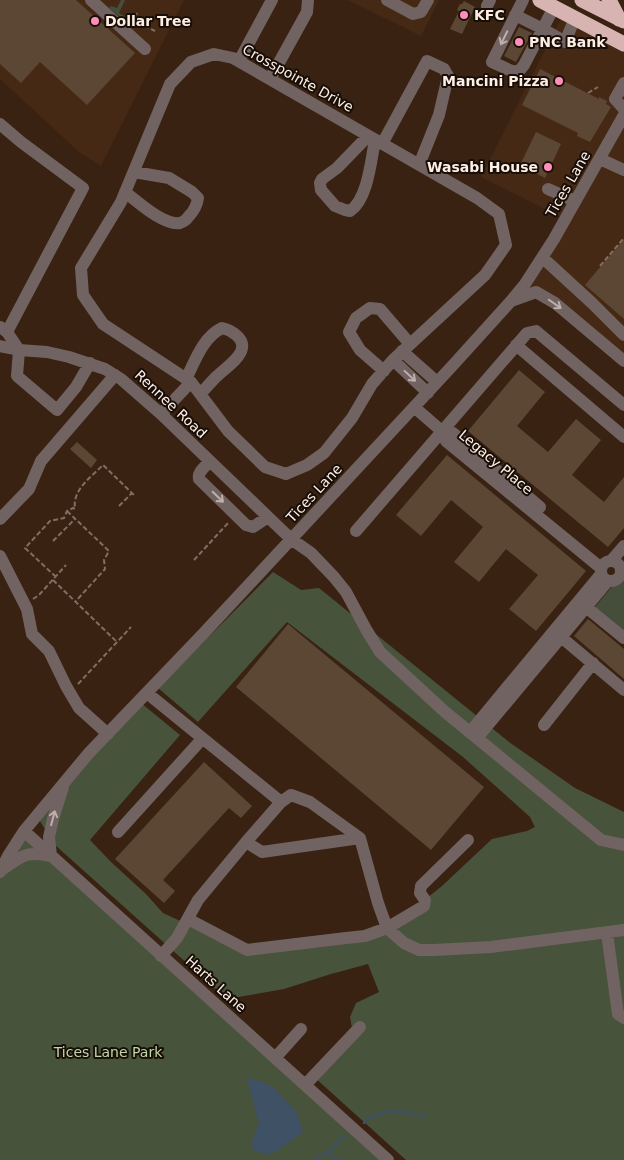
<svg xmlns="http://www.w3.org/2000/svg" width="624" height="1160" font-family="'DejaVu Sans',sans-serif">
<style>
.built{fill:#452914}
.green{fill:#454e3b}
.forest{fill:#48533b}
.water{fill:#3e5165}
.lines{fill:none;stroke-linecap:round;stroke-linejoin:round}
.stream{stroke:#3e5165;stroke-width:2.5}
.building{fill:#5c4734}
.path{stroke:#826e60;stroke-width:2;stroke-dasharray:5 2.5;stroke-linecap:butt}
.minor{stroke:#716362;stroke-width:12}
.highway{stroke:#d7b3b1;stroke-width:15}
.oneway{stroke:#bfafaa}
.poi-dot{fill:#ff8eb9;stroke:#180e08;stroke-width:2}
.labels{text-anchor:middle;stroke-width:4;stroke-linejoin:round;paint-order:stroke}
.poi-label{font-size:14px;font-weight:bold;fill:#feeee4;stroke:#180e08;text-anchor:start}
.street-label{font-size:14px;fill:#feeee4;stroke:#180e08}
.park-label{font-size:14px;fill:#c0d8a6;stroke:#180e08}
</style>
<rect width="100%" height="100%" fill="#392212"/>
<path class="built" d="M 0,0 L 184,0 L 101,166 L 79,152 L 0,79 Z
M 348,0 L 439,0 L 421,36 Z
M 564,12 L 624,44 L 624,361 L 525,284 L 565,219 L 481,177 Z"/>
<path class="green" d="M 121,0 L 125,0 L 119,13 L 125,17 L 123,20 L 109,8 L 111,6 L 117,8 Z
M 624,572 L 624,631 L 595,607 Z"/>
<path class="forest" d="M 273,572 L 301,590 L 319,588 L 509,742 L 575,788 L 624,812 L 624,1160 L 406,1160 L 313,1076 L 354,1039 L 350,1017 L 356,1003 L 379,992 L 368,964 L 331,974 L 284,989 L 227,999 L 55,845 L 38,818 L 141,703 L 180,735 L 90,840 L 111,862 L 146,894 L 163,913 L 250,953 L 367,937 L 418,905 L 442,886 L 492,839 L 527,831 L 535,827 L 530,817 L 463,757 L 287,622 L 198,722 L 158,688 Z
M 24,831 L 388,1160 L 0,1160 L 0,872 Z"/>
<path class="water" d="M 247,1078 L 263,1082 L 274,1088 L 297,1113 L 303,1132 L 277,1151 L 267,1155 L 252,1149 L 253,1137 L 259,1124 Z"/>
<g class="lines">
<path class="stream" d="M 364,1123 L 369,1117 L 393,1110 L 425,1116
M 326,1153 L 340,1160
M 314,1160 L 326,1153 L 345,1136"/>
</g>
<path class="building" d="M 0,0 L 76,0 L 135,53 L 87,105 L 40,62 L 21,83 L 0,64 Z
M 464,1 L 475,7 L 462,34 L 450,29 L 459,11 L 457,10 L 460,4 L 462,4 Z
M 519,27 L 532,33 L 516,62 L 504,56 Z
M 540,69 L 599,99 L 599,97 L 607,101 L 606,104 L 611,107 L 590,142 L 577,136 L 578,133 L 522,105 Z
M 536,132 L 561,144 L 545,178 L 520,165 Z
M 624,239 L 624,319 L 585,285 Z
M 519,370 L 545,392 L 517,426 L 548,452 L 576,419 L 601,440 L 572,475 L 604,502 L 624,477 L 624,528 L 608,547 L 468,431 Z
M 77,442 L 97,460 L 91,468 L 70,449 Z
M 447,455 L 586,571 L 536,631 L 509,609 L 538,575 L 506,549 L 479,582 L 454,562 L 483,527 L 451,500 L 421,536 L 396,515 Z
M 588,619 L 624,649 L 624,679 L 574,636 Z
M 288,624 L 484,787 L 431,850 L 236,687 Z
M 204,762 L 252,806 L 241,818 L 229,808 L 163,880 L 175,891 L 164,903 L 115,859 Z"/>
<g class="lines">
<path class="path" d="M 131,19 L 155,31
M 132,24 L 137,13
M 588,93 L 598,87
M 600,266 L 624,238
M 119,506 L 132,493
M 67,511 L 109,551 L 104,560 L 105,569 L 75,602
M 53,541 L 75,519
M 194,560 L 229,522
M 56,577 L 25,548 L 50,521 L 64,518 L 67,511 L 73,508 L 75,509 C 72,490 91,477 103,465 L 134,495
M 53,580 L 117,642
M 33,599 L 39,595 L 66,565
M 78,684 L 131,627"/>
<path class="minor" d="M 91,0 L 145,49
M 387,0 L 413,14 L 421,12 L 428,0
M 523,0 L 492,62 L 514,72 L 520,70 L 524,65 L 554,7
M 487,6 L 490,0
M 515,15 L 543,29 L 560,39
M 565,42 L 575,18
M 214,54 L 233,58 L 477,198 L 499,214 L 506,245 L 485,275 L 393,360 L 372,384 L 352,418 L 324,453 L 307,465 L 286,474 L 265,467 L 228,431 L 191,382 L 103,324 L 83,295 L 81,268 L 121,202 L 170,84 L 191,62 Z
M 239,61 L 272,0
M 270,79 L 307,12 L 308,0
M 624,83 L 615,99 L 624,109
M 0,124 L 21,142 L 83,188 L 7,332
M 368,136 L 337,168 L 322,179 L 320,183 L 321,190 L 335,206 L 345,210 L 350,211 C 368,199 371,160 375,140
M 382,144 L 427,61 L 444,69 L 448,76 L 439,115 L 419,165
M 600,159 L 624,170
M 548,189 L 575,201
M 125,192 C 138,202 164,226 180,223 C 184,222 187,219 189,216 C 194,211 197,205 198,198 L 192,192 L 169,178 L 134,172
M 543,258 L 592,303 L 624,335
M 511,301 L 536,292 L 555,303 L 624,361
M 0,327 L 7,332 L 19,350 L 17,376 L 57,410 L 76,387 L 90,363
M 516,345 L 624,437
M 0,346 L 19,350 L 47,352 L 69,357 L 105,369 L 121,379 L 161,414 L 291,539 L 311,553 L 334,577 L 346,592 L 367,631 L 380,652 L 444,711 L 601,840 L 624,845
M 402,351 L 437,382
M 393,360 L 428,393
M 384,371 L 360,350 L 349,332 L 356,318 L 370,308 L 380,309 L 410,344
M 186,379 C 195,361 203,337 222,328 C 231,330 244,338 242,348 C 241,358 223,370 216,377 C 211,382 206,388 200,394
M 414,407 L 444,433
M 161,414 L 191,382
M 444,433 L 446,441 L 601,568
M 444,433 L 453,433 L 540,507
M 210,461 C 206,466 197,472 199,479 L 246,525 L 253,527 L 268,517
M 0,519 L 29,489 L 41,461 L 115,375
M 356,531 L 527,333 L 536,331 L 624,405
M 0,556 L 27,609 L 32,634 L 49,651 L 66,686 L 79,708 L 108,734
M 611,561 L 624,546
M601 571a10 10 0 1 1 20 0a10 10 0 1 1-20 0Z
M 586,607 L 624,638
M 561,637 L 624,690
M 147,693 L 281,802 L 246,842 L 198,900 L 177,938 L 161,956
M 544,725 L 593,663
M 470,732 L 601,574
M 477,738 L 608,581
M 281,802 L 291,795 L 310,802 L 360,838 L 378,903 L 387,928 L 404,943 L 419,950 L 434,950 L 491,947 L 624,930
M 24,831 L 388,1160
M 118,832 L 202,739
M 246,842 L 262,852 L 360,838
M 3,869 C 23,855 27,851 51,856 L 49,837 L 53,819 L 63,787
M 0,872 L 8,856 L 24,831 L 88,754 L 203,634 L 454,364 L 511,301 L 525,284 L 554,239 L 624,115
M 188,919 L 247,950 L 346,938 L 365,936 L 387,928 L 424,906 L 425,900 L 420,893 L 421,886 L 468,840
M 607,933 L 618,1014 L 624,1018
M 275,1058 L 301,1029
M 305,1085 L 360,1027"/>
<path class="highway" d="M 540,0 L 624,44
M 582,0 L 624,21
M 609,0 L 619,19"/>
</g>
<defs><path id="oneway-shaft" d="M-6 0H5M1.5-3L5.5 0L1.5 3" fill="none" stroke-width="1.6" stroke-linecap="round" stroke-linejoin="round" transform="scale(1.25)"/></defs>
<g class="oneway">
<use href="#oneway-shaft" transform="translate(504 38) rotate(116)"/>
<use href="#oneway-shaft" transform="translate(555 304) rotate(35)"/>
<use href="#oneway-shaft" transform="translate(410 376) rotate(43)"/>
<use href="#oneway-shaft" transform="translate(218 497) rotate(44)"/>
<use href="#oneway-shaft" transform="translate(53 818) rotate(-75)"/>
</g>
<g class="poi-dot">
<circle cx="464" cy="15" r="5"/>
<circle cx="95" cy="21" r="5"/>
<circle cx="519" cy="42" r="5"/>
<circle cx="559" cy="81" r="5"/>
<circle cx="548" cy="167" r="5"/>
</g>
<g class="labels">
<g class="poi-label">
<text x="474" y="20">KFC</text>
<text x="105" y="26">Dollar Tree</text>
<text x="529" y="47">PNC Bank</text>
<text x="549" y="86" text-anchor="end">Mancini Pizza</text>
<text x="538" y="172" text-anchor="end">Wasabi House</text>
</g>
<g class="street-label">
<text transform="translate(298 78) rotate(29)" y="5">Crosspointe Drive</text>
<text transform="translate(568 184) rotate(-60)" y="5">Tices Lane</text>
<text transform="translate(171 404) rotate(43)" y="5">Rennee Road</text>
<text transform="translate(496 462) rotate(40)" y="5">Legacy Place</text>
<text transform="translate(314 493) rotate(-47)" y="5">Tices Lane</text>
<text transform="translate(216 984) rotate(42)" y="5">Harts Lane</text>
</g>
<g class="park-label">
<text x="108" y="1057">Tices Lane Park</text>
</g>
</g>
</svg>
